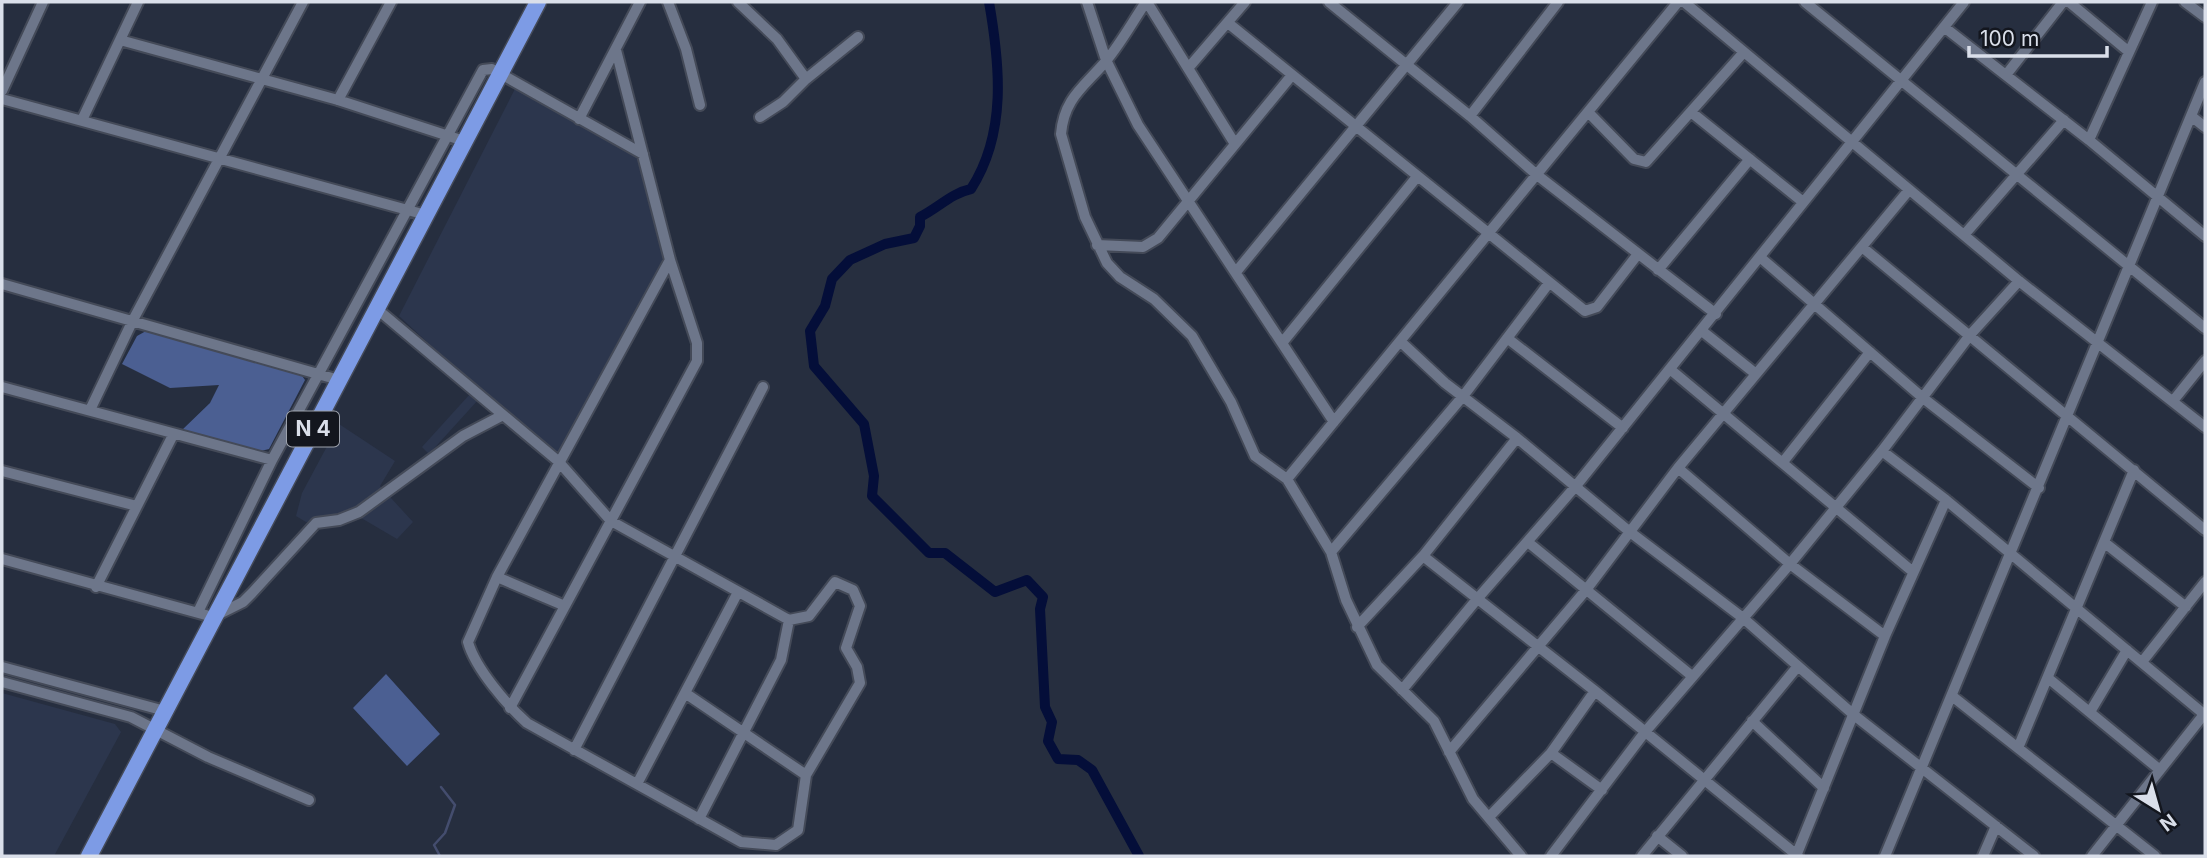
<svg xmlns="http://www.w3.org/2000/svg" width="2207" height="858" font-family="Inter,sans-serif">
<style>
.built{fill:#2c364d}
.forest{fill:#4b5f92}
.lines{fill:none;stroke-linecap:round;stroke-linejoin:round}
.stream{stroke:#444d6e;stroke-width:2.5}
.canal{stroke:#040e39;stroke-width:10}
.minor-casing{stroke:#444a58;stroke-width:14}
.highway-casing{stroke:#444a58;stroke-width:19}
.minor{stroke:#6d768a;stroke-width:10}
.highway{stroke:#7d9be5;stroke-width:16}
.labels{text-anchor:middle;stroke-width:5;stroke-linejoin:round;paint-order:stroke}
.shield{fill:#13161e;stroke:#9ea3ad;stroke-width:2}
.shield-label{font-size:21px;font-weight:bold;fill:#dadfea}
</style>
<rect width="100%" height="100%" fill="#262e3f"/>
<path class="built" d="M 518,83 L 644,151 L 673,249 L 560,465 L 399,316 Z
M 470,394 L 478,400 L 429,454 L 422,447 Z
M 339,424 L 395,461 L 380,486 L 413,522 L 397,539 L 351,512 L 338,519 L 306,522 L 296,516 L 302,493 Z
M 2,693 L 115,724 L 121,732 L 54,856 L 2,856 Z"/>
<path class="forest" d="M 146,331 L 300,373 L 305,380 L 269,449 L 261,451 L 182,430 L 210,403 L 219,385 L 170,388 L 122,364 L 137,336 Z
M 386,674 L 440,734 L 407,766 L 353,708 Z"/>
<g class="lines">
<path class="stream" d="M 440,856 L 434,845 L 445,833 L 455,805 L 441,787"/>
<path class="canal" d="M 989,2 C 1000,65 1007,133 971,189 C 952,193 938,208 920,217 L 920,226 L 914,238 L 885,244 L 850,260 L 832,279 L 825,306 L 810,331 L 814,366 L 864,424 L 874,476 L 872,496 L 929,553 L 945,553 L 995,592 L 1027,580 L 1043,597 L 1040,609 L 1045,707 L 1052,722 L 1048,741 L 1058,759 L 1078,760 L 1092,770 L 1139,856"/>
<defs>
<path id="minor" d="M 668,2 L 686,49 L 700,105
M 738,2 L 777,39 L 806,79 L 783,102 L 760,117
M 1087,2 L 1106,60 L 1138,125 L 1334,422
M 1146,2 C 1133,21 1121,43 1106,61 C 1084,87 1064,98 1061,134 L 1085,217 L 1107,263 L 1120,277 L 1154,299 L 1192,336 L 1231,402 L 1255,456 L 1287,479 L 1331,552 L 1346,600 L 1377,665 L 1434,721 L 1473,799 L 1521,856
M 1147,2 L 1235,144
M 1329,2 L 1470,116 L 1537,175 L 1716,314
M 1684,2 L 2019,281 L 2205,427
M 1805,2 L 2205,328
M 2069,2 L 2128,51
M 2185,2 L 2205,17
M 1228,23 L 1585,311 L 1597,307 L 1638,254
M 1944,27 L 2089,140 L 2205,236
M 120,40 L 338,100 L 464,141
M 1190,66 L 1245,2
M 2006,75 L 2063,2
M 806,79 L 858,37
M 2,91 L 43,2
M 2,99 L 426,215
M 338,100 L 391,2
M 1588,112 L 1634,159 L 1646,162 L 1744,52
M 1691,112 L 1803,202
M 1470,116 L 1558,2
M 2191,116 L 2205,127
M 579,119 L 640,2
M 82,120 L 138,2
M 2089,140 L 2152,2
M 1964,235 L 2064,120
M 1097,245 L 1143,247 L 1158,238 L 1292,75
M 1862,247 L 2205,530
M 1761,258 L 1923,398 L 2039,488
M 670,260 L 497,577 L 468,642 C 475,668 507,705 527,723 L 741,842 L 776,845 L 798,830 L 806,775 L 860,683 L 857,667 L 846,648 L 860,606 L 853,590 L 835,582 L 809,616 L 789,620 L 781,660 L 699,819
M 1658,270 L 1750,159
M 1236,272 L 1458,2
M 2,284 L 339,380
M 377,309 L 558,461 L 611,521 L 789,620
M 1702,331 L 1756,374
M 1507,338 L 1623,428
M 1401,342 L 1445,383 L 1517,438 L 1630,532 L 1743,618 L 1854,715 L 2034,856
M 1282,343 L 1416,178
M 1671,370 L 1912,571
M 2,387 L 272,460
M 2173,401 L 2205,361
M 90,410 L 133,320 L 303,2
M 1882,451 L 1946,500 L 2205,715
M 1783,462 L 1870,352
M 1678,468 L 1790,564 L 1885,636
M 2,471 L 137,506
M 1287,479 L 1678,2
M 1529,543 L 1692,676
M 2105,543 L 2186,607
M 1331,552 L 1464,395 L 1549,283
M 1423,556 L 1595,691 L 1798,856
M 2,559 L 213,617 L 243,602 L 252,593 L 316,523 L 339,520 L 359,512 L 463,436 L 503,415
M 497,577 L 565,606
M 96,587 L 173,435
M 198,612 L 272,460 L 483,70 L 492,69 L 643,154
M 1357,627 L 1423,556 L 1517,438
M 2142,662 L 2205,582
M 2,667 L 165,711
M 2048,678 L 2160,770
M 2,682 L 131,717 L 208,757 L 309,800
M 1402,690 L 1478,598 L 1575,487 L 1964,2
M 685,693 L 806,775
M 1952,696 L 2155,856
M 510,708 L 697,361 L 697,343 L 670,260 L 616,50
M 2090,712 L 2127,650
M 1752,721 L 1824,788
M 2018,748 L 2134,470
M 574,750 L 763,387
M 1449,752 L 1586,590 L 1678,468 L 1909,190
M 1551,753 L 1602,790
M 637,784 L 737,594
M 1489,817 L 1551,753 L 1595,691
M 1657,836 L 1682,856
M 1551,856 L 1645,732 L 1790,564 L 1882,451 L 1970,335 L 2019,281
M 1642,856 L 1798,666
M 1796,856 L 1885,636 L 1946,500
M 1885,856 L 2205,82
M 1983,856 L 1996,826
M 2092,856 L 2205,713"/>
<path id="highway" d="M 89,856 L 538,2"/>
</defs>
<use href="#minor" class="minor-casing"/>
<use href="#highway" class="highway-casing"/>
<use href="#minor" class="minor"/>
<use href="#highway" class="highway"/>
</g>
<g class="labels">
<rect class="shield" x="287" y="411.5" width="52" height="35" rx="5"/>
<g class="shield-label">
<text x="313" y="436">N 4</text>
</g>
</g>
<rect width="2207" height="858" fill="none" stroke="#dadfea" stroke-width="7"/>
<g transform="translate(2158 809) rotate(143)" stroke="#13161e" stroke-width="5" paint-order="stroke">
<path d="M0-5L12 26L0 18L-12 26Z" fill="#dadfea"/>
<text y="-10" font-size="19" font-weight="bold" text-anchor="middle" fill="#dadfea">N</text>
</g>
<path d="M1969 46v10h138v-10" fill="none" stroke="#dadfea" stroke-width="3.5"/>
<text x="1980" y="46" font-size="21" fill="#dadfea" stroke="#13161e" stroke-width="5" paint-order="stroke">100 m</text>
</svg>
